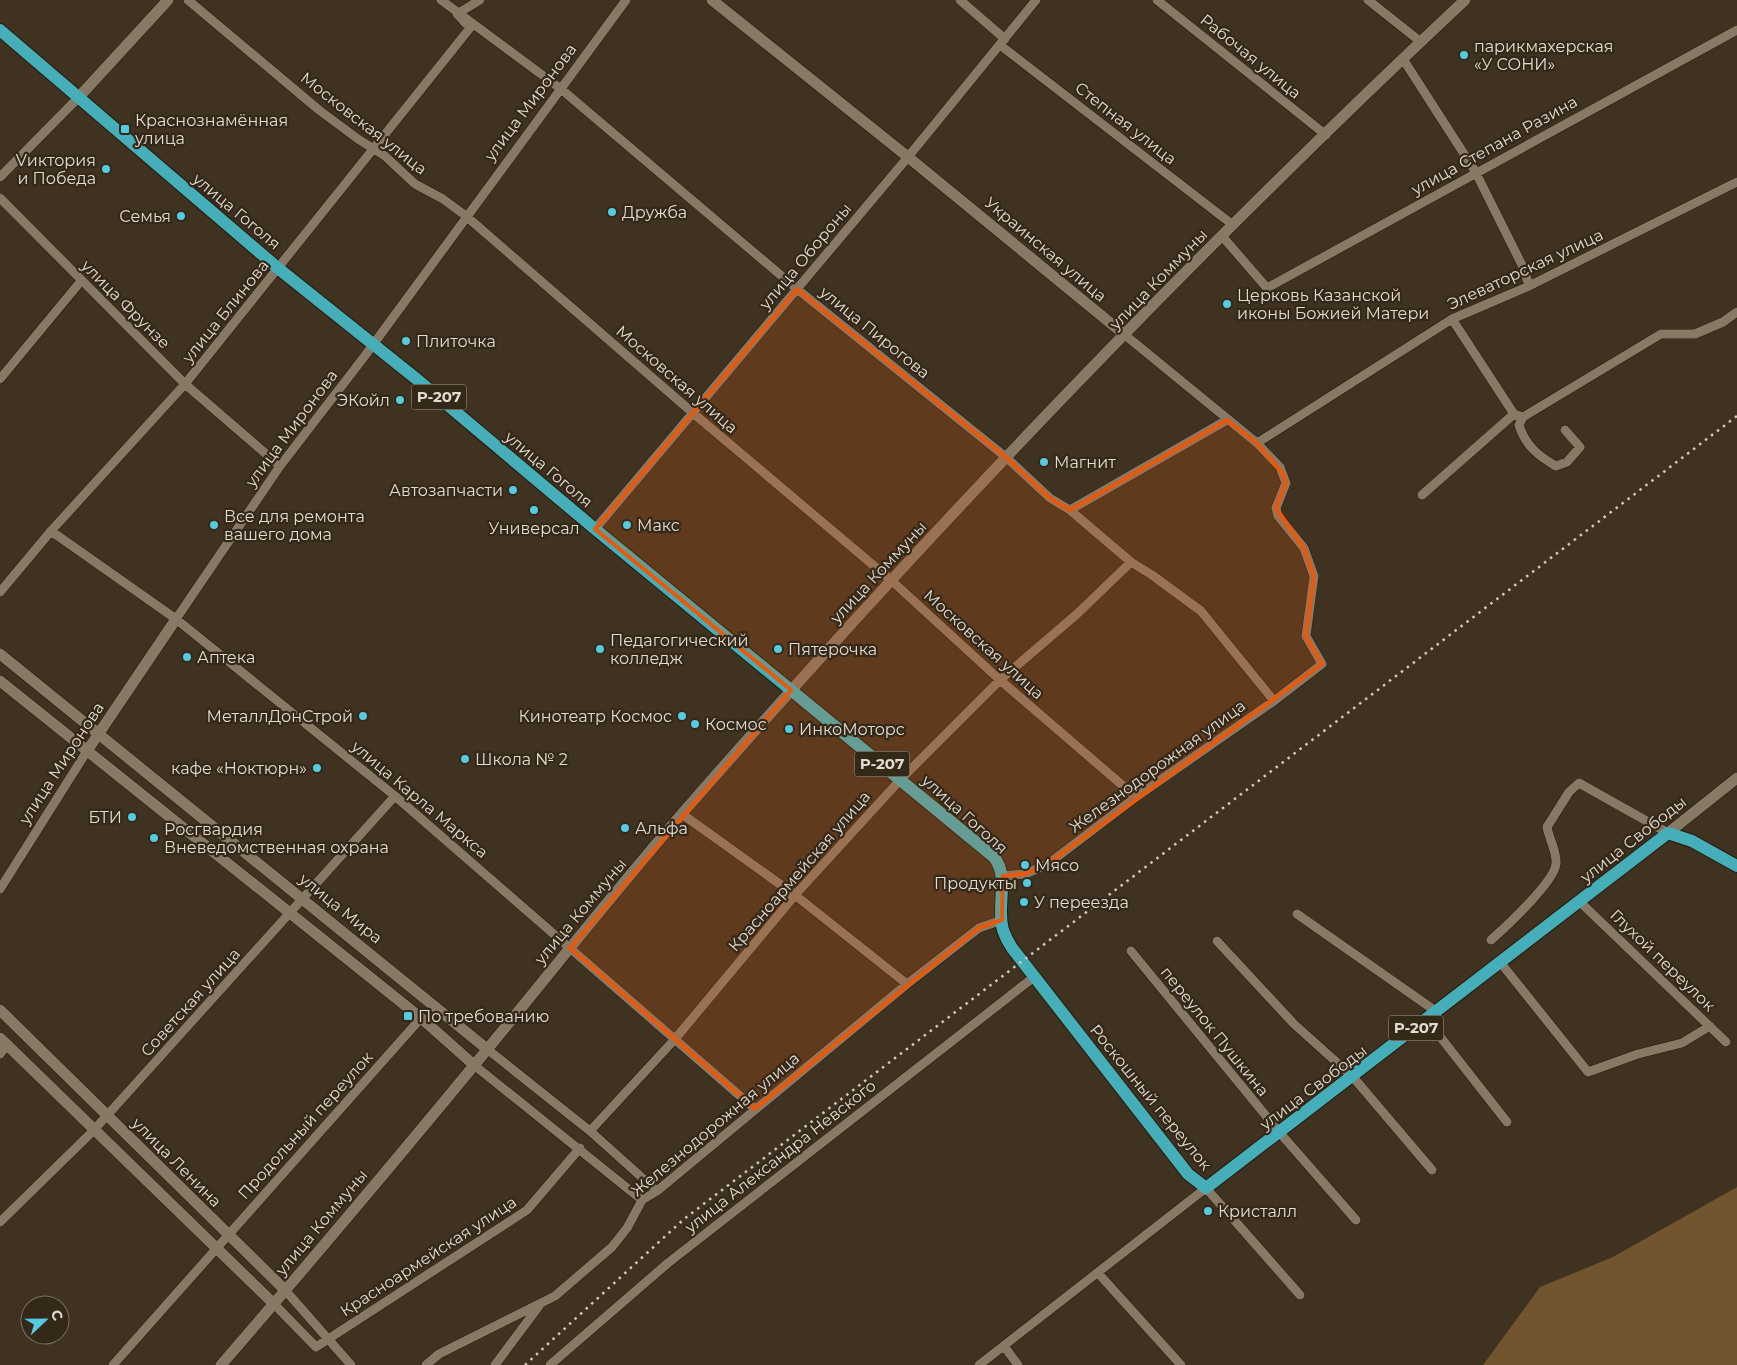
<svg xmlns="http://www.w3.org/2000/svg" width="1737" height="1365" font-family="Montserrat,sans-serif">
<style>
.green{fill:#72542e}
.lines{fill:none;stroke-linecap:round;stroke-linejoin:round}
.minor-casing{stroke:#251909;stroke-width:10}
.tertiary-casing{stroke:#251909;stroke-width:12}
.primary-casing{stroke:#251909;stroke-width:14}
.minor{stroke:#887966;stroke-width:9}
.tertiary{stroke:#887966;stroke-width:11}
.primary{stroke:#45aeb8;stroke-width:12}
.rail{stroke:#d2cabf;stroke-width:2.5;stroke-dasharray:2.5 5;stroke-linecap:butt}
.marked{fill:#e8590c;fill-opacity:0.2;stroke:#e8590c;stroke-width:4;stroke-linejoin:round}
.poi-dot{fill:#55cae0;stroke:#342818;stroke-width:2}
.labels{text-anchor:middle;stroke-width:4.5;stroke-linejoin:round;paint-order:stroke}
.shield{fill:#342818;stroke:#aea59a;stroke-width:1}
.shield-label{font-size:15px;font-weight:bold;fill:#e3dbd1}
.poi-label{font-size:16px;fill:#e3dbd1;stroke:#342818;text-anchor:start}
.street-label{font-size:16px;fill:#e3dbd1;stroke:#342818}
</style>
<rect width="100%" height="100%" fill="#3f3221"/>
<path class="green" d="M 1737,1187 L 1737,1365 L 1483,1365 L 1540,1287 L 1613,1257 Z"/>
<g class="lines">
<defs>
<path id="minor" d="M 188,0 L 319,110 L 358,139 L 385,156 L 415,184 L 443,199 L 466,216 L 693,413 L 892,581 L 1000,680 L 1136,797
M 441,0 L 561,89 L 797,289 L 1007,458 L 1050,498 L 1070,510 L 1131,562 L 1152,575 L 1201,611 L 1274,701
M 960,0 L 1005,39
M 1157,0 L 1326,135
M 1368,0 L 1421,42
M 1000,45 L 1233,225
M 1403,59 L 1475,171 L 1524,269 L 1529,286
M 0,177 L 78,98
M 0,198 L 185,384 L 280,466
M 1222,236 L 1267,288 L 1737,30
M 1452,319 L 1514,414
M 0,379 L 81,281
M 1565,430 L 1580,447 L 1567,462 L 1556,466 C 1538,456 1525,445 1519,425 L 1523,417 L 1661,334 L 1695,334 L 1723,322 L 1737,312
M 1257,443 L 1452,319 L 1529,286 L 1737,182
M 1422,495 L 1514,414 L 1523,417
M 1070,510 L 1227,420
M 595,529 L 908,157 L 1036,0
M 51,531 L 176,619 L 395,796 L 755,1109
M 0,592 L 51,531 L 185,384 L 470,28 L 457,14 L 480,0
M 176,619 L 280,466 L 364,357 L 626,0
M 682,814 L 795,895 L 907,984
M 1003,876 L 1025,874 L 1048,864 L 1136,797 L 1274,701 L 1322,664 L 1306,636 L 1314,576 L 1304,548 L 1278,516 L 1276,508 L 1286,483 L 1280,467 L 1257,443 L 1125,335
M 0,889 L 87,751
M 1579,901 L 1726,1042
M 1297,914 L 1437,1012
M 1491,940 C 1506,927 1554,882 1556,864 C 1557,851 1549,839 1547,827 L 1569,792 L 1579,783 L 1668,833
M 1217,941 L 1294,1024 L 1353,1077 L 1432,1170
M 1131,951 L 1280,1133 L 1356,1220
M 1500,962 L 1588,1072 L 1638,1054 L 1682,1043 L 1710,1026
M 1427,1020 L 1507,1122
M 487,1049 L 590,1131 L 657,1191
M 0,1054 L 7,1045
M 474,1065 L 642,1200
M 590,1131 L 675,1039 L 795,895 L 901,779 L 1000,680 L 1077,614 L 1131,562
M 0,1222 L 93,1131 L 395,796
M 1098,1273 L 1181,1365
M 285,1290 L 351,1365
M 274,1304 L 316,1347 L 527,1210 L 580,1148
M 1004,1346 L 1018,1365
M 113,1365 L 421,1018
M 426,1365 L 439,1354 L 555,1296 L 612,1247 L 627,1228 L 642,1200 L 657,1191 L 907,984 L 979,928 L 1002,920
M 495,1365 L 539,1306
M 550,1365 L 668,1263 L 1034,977
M 979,1365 L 1206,1188 L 1300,1295"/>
<path id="tertiary" d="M 712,0 L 908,157 L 1125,335
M 78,98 L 168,0
M 0,654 L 487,1049
M 0,681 L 421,1018 L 474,1065
M 87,751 L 176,619
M 1668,833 L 1737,778
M 0,1010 L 285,1290
M 0,1038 L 274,1304
M 221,1365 C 312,1260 402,1153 490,1046 C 555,967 619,886 686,809 C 932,528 1192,256 1465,0"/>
<path id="primary" d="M 0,30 L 279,269 L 419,381 L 595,529 L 994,857 C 1010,878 996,905 1003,930 C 1005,936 1008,942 1012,948 L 1188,1174 L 1206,1188 L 1668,833 L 1692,841 L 1737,866"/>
</defs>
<use href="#minor" class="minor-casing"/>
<use href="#tertiary" class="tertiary-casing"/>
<use href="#primary" class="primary-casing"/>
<use href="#minor" class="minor"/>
<use href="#tertiary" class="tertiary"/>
<use href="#primary" class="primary"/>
<path class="rail" d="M 525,1365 L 684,1219 L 1737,416"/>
</g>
<path class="marked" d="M 797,289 L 1007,458 L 1050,498 L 1070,510 L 1227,420 L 1257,443 L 1284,475 L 1286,483 L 1276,508 L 1304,548 L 1314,576 L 1306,636 L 1322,664 L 1048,864 L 1025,874 L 1003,876 L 1002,920 L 979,928 L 755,1109 L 570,948 L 791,690 L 595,529 Z"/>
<g class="poi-dot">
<circle cx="1464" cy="55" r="5"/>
<rect x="120" y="124" width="10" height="10" rx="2.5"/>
<circle cx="106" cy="169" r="5"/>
<circle cx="612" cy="212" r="5"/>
<circle cx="181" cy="216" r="5"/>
<circle cx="1227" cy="304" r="5"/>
<circle cx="406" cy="341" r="5"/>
<circle cx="400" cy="400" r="5"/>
<circle cx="1044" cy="462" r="5"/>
<circle cx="513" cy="490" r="5"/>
<circle cx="534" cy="510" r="5"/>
<circle cx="214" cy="525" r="5"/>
<circle cx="627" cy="525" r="5"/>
<circle cx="600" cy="649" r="5"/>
<circle cx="778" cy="649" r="5"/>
<circle cx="187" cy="657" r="5"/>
<circle cx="363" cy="716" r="5"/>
<circle cx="682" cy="716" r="5"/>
<circle cx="695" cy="724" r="5"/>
<circle cx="789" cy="729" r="5"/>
<circle cx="465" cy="759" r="5"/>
<circle cx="317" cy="768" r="5"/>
<circle cx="132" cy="817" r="5"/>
<circle cx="625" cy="828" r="5"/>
<circle cx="154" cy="838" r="5"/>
<circle cx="1025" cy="865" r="5"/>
<circle cx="1027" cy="883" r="5"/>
<circle cx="1024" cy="902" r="5"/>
<rect x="403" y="1011" width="10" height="10" rx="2.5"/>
<circle cx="1208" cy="1211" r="5"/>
</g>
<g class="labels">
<g class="shield">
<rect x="411.5" y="384.5" width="55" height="25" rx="4"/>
<rect x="854.5" y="751.5" width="55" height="25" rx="4"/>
<rect x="1388.5" y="1015.5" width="55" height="25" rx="4"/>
</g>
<g class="shield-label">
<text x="439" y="402">Р-207</text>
<text x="882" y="769">Р-207</text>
<text x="1416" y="1033">Р-207</text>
</g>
<g class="poi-label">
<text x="1474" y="52">парикмахерская<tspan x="1474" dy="18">«У СОНИ»</tspan></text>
<text x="135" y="126">Краснознамённая<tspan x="135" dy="18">улица</tspan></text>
<text x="96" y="166" text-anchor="end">Vиктория<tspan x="96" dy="18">и Победа</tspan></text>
<text x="622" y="218">Дружба</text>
<text x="171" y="222" text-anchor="end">Семья</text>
<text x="1237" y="301">Церковь Казанской<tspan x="1237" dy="18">иконы Божией Матери</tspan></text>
<text x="416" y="347">Плиточка</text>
<text x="390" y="406" text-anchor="end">ЭКойл</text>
<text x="1054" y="468">Магнит</text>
<text x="503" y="496" text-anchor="end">Автозапчасти</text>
<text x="224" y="522">Все для ремонта<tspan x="224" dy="18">вашего дома</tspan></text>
<text x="637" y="531">Макс</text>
<text x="534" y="534" text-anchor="middle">Универсал</text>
<text x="610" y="646">Педагогический<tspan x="610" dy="18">колледж</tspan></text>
<text x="788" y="655">Пятерочка</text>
<text x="197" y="663">Аптека</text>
<text x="353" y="722" text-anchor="end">МеталлДонСтрой</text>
<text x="672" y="722" text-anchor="end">Кинотеатр Космос</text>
<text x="705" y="730">Космос</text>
<text x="799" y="735">ИнкоМоторс</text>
<text x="475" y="765">Школа № 2</text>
<text x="307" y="774" text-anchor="end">кафе «Ноктюрн»</text>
<text x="122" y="823" text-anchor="end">БТИ</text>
<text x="635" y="834">Альфа</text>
<text x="164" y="835">Росгвардия<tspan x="164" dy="18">Вневедомственная охрана</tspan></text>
<text x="1035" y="871">Мясо</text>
<text x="1017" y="889" text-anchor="end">Продукты</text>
<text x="1034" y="908">У переезда</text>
<text x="418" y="1022">По требованию</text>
<text x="1218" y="1217">Кристалл</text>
</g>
<g class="street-label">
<text transform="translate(1251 56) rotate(39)" y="6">Рабочая улица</text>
<text transform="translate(530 102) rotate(-53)" y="6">улица Миронова</text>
<text transform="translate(364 123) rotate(38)" y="6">Московская улица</text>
<text transform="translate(1126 123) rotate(38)" y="6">Степная улица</text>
<text transform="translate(1494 145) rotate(-29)" y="6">улица Степана Разина</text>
<text transform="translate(237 211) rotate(40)" y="6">улица Гоголя</text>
<text transform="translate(1046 249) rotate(40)" y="6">Украинская улица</text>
<text transform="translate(805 256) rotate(-50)" y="6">улица Обороны</text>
<text transform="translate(1525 269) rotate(-25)" y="6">Элеваторская улица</text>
<text transform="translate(1158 279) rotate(-46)" y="6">улица Коммуны</text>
<text transform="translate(126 304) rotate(45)" y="6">улица Фрунзе</text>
<text transform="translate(225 311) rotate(-51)" y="6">улица Блинова</text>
<text transform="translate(875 332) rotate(39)" y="6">улица Пирогова</text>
<text transform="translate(677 379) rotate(41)" y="6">Московская улица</text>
<text transform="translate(291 428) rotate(-53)" y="6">улица Миронова</text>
<text transform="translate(549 469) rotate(40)" y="6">улица Гоголя</text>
<text transform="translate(878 572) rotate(-47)" y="6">улица Коммуны</text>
<text transform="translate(984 644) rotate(42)" y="6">Московская улица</text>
<text transform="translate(61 763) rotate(-57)" y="6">улица Миронова</text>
<text transform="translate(1157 766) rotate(-36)" y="6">Железнодорожная улица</text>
<text transform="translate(420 799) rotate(40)" y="6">улица Карла Маркса</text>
<text transform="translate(965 814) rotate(42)" y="6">улица Гоголя</text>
<text transform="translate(1633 839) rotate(-38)" y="6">улица Свободы</text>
<text transform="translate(799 871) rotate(-49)" y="6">Красноармейская улица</text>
<text transform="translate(341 908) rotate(39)" y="6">улица Мира</text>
<text transform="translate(580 911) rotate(-50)" y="6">улица Коммуны</text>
<text transform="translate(1663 960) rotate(44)" y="6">Глухой переулок</text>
<text transform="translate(190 1002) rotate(-48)" y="6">Советская улица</text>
<text transform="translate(1215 1031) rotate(51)" y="6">переулок Пушкина</text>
<text transform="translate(1313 1087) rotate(-37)" y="6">улица Свободы</text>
<text transform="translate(1151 1097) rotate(51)" y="6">Роскошный переулок</text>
<text transform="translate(715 1124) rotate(-40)" y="6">Железнодорожная улица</text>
<text transform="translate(305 1125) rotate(-48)" y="6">Продольный переулок</text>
<text transform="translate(780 1156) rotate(-38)" y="6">улица Александра Невского</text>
<text transform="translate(177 1162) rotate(45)" y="6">улица Ленина</text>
<text transform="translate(321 1222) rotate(-50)" y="6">улица Коммуны</text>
<text transform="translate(428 1256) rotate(-33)" y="6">Красноармейская улица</text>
</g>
</g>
<g transform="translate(45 1320) rotate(68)"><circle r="24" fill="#342818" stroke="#7a7062"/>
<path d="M0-4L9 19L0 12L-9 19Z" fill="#55cae0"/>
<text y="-8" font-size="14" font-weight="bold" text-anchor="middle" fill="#e3dbd1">С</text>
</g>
</svg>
